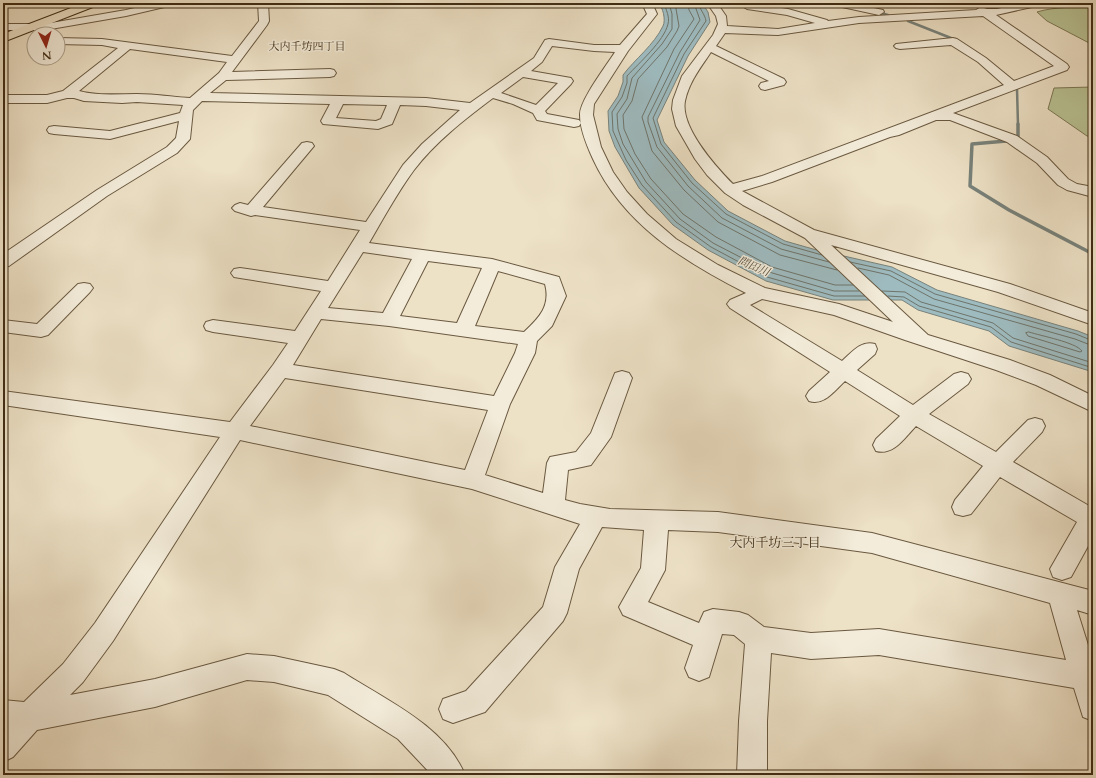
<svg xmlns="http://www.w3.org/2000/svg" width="1096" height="778" font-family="Cardo,'Noto Serif JP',serif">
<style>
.green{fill:#b9c294;stroke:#7c7754}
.water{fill:#9ebbc0;stroke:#78827b}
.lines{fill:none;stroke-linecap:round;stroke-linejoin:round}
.shore{stroke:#6e746a;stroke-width:1}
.stream-far1{stroke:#78827b;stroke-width:2.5}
.stream{stroke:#78827b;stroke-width:3.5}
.minor-casing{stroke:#6a5940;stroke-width:2}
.major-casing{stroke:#3f2c14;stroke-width:2}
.minor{fill:#f3ecda;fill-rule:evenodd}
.major{fill:#ede1c6;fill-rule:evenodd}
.labels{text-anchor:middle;stroke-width:3;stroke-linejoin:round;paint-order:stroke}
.far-neighbourhood-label{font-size:11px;fill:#3f2c14;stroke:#f3ecda}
.far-water-label{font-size:11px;font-style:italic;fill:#57503f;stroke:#f3ecda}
.neighbourhood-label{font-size:13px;fill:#3f2c14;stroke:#f3ecda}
</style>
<rect width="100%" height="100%" fill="#ede1c6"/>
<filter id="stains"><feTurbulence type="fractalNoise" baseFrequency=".005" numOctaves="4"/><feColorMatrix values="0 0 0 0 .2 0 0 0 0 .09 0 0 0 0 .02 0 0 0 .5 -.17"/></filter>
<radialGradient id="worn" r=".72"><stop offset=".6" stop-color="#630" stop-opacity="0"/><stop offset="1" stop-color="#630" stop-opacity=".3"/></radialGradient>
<path class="green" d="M 1093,3 L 1093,45 L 1047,21 L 1037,12 C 1056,6 1074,9 1093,3 Z
M 1093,87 L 1093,137 L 1087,136 L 1048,109 L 1054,88 Z"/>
<path class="water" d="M 658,3 L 702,3 L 708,12 L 710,22 L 688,56 L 657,120 L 664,142 L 695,180 L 728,211 L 785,241 L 813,249 L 892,267 L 937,290 L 1078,331 L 1093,337 L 1093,372 L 1009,346 L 989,331 L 918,310 L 902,300 L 833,300 L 766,281 L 708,250 L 673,225 L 639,188 L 615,147 L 609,131 L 608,111 L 618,96 L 623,82 L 623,75 C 635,59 654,45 663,26 C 666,20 663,7 658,3 Z"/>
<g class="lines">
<path class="shore" d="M 664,3 C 666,10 670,17 668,24 C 664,41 639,63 627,76 L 627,83 L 622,97 L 612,112 L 613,131 L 626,160 L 642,185 L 676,222 L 711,247 L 767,277 L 834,296 L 865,296
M 669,3 L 672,14 L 672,29 L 662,44 L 632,78 L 627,99 L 617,114 L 618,129 L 623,144 L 646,182 L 680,219 L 713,243 L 769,272 L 834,291 L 859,291
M 675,3 L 679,26 L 677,31 L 667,47 L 638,79 L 632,101 L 623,115 L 624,129 L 635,154 L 651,179 L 683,214 L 716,237 L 772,267 L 835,285 L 853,285
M 688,3 L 689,10 L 694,19 L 674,49 L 642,117 L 652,151 L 684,190 L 718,222 L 780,255 L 837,270
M 694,3 L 700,20 L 680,52 L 648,117 L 648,122 L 657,147 L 688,186 L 722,218 L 781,249 L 829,262
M 699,3 C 699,9 705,14 706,21 L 684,54 L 653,118 L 661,144 L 692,183 L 726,214 L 783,244 L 822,255
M 850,262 L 891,271 L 935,294 L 1076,334 L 1093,341
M 858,268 L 889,275 L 934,299 L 1075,339 L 1093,346
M 882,291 L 905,292 L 921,302 L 993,323 L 1013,338 L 1093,363
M 888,296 L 904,297 L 919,306 L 991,327 L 1011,342 L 1093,368
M 1029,332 C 1041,336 1075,342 1082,351 L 1080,352 L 1028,336 L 1026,333 Z"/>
<path class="stream-far1" d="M 877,12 L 888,15
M 908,21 L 956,40
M 1014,85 L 1017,89 L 1018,125"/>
<path class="stream" d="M 1018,124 L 1018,140 L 972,144 L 970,186 L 1009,210 L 1093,254"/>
<defs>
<path id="minor" d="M 156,3 L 174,3 L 173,5 L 126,16 L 45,30 L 3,30 L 3,24 L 45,24 L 126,10 Z
M 258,3 L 268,3 L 269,21 L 267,25 L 232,72 L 330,69 L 334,70 L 336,73 L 334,76 L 330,77 L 226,80 L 210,93 L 426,98 L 470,103 L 534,58 L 545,40 L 549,39 L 594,45 L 620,45 L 647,14 L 642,3 L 652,3 L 657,14 L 628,51 L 594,104 L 593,115 L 601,147 L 613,172 L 627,192 L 647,214 L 676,239 L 718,265 L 765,288 L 839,304 L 893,322 L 805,238 L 743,205 L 725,193 L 707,175 L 695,159 L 676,126 L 672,109 L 673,100 L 682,76 L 713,35 L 718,24 L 716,16 L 707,3 L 717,3 L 726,16 L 727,26 L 778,29 L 815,23 L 787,15 L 747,9 L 742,6 L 743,4 L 748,3 L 788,9 L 827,20 L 828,21 L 859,17 L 976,10 L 981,7 L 987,9 L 997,9 L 1023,3 L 1042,3 L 1041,5 L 996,15 L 1067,64 L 1069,67 L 1067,70 L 953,113 L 1017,136 L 1047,157 L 1068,179 L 1077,184 L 1093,187 L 1093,197 L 1067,190 L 1058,185 L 1037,163 L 1007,142 L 950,120 L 936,120 L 899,135 L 890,137 L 772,182 L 742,191 L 814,230 L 1010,284 L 1093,313 L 1093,325 L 998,292 L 831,245 L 928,335 L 1010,360 L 1050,375 L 1093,396 L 1093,412 L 1036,385 L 996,370 L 905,340 L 834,315 L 762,299 L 750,305 L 842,361 C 852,352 861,340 875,344 L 877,349 L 875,354 L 857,370 L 913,405 L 954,374 L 961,372 L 968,374 L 971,379 L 968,384 L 929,414 L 996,452 L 1028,420 L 1035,418 L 1042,420 L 1045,426 L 1042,432 L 1013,462 L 1091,507 L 1093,506 L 1093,537 L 1071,577 L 1062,580 L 1053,577 L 1050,569 L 1077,522 L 1000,477 L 971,514 L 963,516 L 955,514 L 952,507 L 955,500 L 983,466 L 916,426 C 905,437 894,456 876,451 L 873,445 L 876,439 L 900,416 L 845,381 C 834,391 824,406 809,401 L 806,396 L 809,391 L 830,372 L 730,308 L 727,304 L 730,300 L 746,293 C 683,261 623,224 593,159 C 587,146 580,130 580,115 C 579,101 607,65 615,52 L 594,51 L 552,46 L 542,62 L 531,71 L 571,78 L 573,81 L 571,84 L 545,111 L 547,114 L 579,120 L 581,123 L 579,126 L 574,127 L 537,120 L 533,113 L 513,104 L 493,98 C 465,119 435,142 414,170 C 397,193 383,219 369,243 L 492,259 L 559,277 L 566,296 L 552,326 L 537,341 L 535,353 L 510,404 L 485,475 L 543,493 L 547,463 L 550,457 L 576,452 L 591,433 L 615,373 L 622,371 L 629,373 L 632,378 L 611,437 L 591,465 L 568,470 L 565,500 L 580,504 L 610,509 L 718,512 L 872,533 L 1093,591 L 1093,615 L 1077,610 L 1093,661 L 1093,721 L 1083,717 L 1074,688 L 879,655 L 811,659 L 771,653 L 767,721 L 767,775 L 737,775 L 739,721 L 745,644 L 734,635 L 722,634 L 709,677 L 699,681 L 689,677 L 685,668 L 693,645 L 623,615 L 619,607 L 641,568 L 644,530 L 602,527 L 579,569 L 567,613 L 563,621 L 485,712 L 453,723 L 443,719 L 439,709 L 443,699 L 466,691 L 543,607 L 555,567 L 580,524 L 472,489 L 240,440 L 113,641 L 83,682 L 70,695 L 155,679 L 247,654 L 274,656 L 334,669 L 344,673 C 386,700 445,726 465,775 L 432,775 L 398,739 L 328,695 L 274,682 L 247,680 L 155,707 L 37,730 L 13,757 L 3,762 L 3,700 L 24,702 L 63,664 L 95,623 L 220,437 L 3,405 L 3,391 L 230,422 L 273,365 L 288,343 L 213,332 L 206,330 L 204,326 L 206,322 L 213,320 L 295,331 L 321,291 L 240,278 L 234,277 L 231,273 L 234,269 L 240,268 L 328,281 L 360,230 L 255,215 L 251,216 L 235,211 L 232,208 L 235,205 L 240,203 L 248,205 L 302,143 L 307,142 L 312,143 L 314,146 L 263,207 L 366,222 L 403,165 L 422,144 L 460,110 L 426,106 L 400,105 L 392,124 L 378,129 L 323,124 L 321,121 L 330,104 L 202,101 L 193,110 L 190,139 L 177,153 L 107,196 L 9,266 L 3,267 L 3,254 L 97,190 L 167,147 L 176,138 L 179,121 L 110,139 L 54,134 L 49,133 L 47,130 L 49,127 L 54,126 L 110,131 L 180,113 L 183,105 L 137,102 L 122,103 L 84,101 L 74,98 L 67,98 L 47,103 L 3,103 L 3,95 L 47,95 L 63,91 L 118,48 L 102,45 L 58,44 L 58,38 L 102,39 L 232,56 L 259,21 ZM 983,16 L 1054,66 L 1014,81 L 986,58 L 957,39 L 953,38 L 896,44 L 894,46 L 896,48 L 900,49 L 951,45 L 978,62 L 1004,85 L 762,176 L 733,184 C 716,167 680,127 685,101 C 689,82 701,67 711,52 L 769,81 L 761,83 L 759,86 L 761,89 L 765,90 L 784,85 L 786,82 L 784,79 L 716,46 L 725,33 L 778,35 L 859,23 ZM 130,49 L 227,62 L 219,73 L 190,98 C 173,97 155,94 137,94 C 118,94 98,96 79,91 ZM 523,77 L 558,83 L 536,105 L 501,93 ZM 343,104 L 387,105 L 381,119 L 376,121 L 336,118 ZM 363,252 L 412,259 L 383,313 L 328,308 ZM 428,261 L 482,268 L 457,323 L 400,316 ZM 498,271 L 545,284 C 551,306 539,318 524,332 L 475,326 ZM 321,319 L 389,326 L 518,344 L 515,353 L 494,396 L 293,365 ZM 285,378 L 488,410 L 465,470 L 250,426 ZM 668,530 L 718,532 L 872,553 L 1050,603 L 1066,660 L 879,629 L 811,633 L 764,627 L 748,615 L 739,612 L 713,609 L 704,612 L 699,623 L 648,602 L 665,570 Z
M 832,3 L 851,3 L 883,10 L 884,12 L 879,15 L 833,5 Z
M 84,283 L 90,284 L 93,288 L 90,292 L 48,335 L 41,337 L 3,332 L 3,320 L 37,324 L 78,284 Z"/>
<path id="major" d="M 84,3 L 100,3 L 98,5 L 3,42 L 3,34 Z"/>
</defs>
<use href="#minor" class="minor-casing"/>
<use href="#major" class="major-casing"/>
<use href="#minor" class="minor"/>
<use href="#major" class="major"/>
</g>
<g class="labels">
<g class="far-neighbourhood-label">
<text x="307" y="50">大内千坊四丁目</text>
</g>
<g class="far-water-label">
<text transform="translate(754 266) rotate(23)" y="4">問田川</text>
</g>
<g class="neighbourhood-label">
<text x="775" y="547">大内千坊三丁目</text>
</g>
</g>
<rect width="1096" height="778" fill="none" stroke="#ede1c6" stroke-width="16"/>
<rect x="4" y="4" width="1088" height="770" fill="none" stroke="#3f2c14" stroke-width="2"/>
<rect x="8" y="8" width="1080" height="762" fill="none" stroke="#3f2c14"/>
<g transform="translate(46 46) rotate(175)"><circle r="19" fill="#f3ecda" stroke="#ab9f8b"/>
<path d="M0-3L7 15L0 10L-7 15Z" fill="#8f2418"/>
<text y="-6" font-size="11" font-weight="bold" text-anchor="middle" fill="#3f2c14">N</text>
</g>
<rect width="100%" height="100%" filter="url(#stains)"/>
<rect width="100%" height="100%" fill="url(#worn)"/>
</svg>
